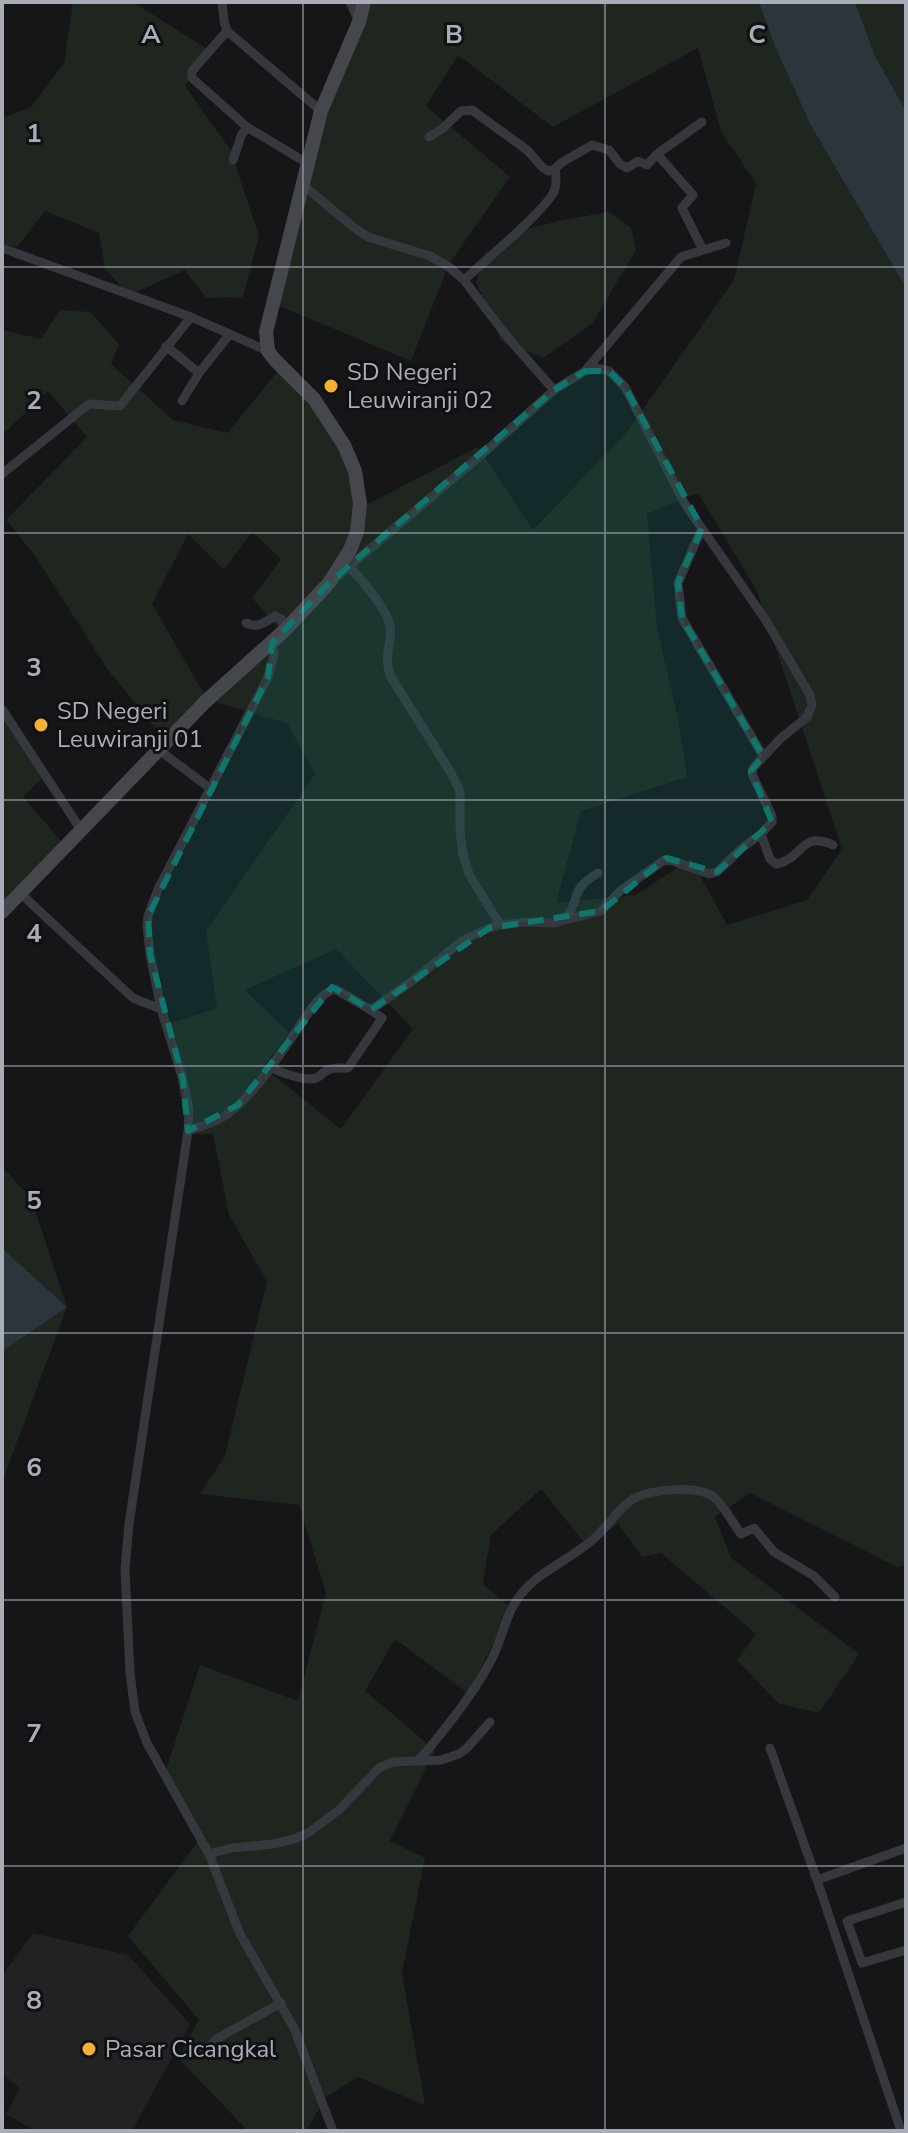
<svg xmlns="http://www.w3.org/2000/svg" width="908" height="2133" font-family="'Nunito Sans',sans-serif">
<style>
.built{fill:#222225}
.green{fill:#1e261f;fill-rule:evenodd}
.water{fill:#2c353c}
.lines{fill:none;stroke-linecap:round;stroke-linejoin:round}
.minor{stroke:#37383d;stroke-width:9}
.secondary{stroke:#45474d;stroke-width:14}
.marked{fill:#0f766e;fill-opacity:0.2;stroke:#0f766e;stroke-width:6;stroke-dasharray:16 10;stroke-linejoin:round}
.grid{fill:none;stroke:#a8adb8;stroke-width:2;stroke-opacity:0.55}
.poi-dot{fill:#f2b134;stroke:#111113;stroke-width:3}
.labels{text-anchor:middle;stroke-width:6;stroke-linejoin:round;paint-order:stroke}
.poi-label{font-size:24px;fill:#a8adb8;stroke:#111113;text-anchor:start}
.grid-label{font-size:26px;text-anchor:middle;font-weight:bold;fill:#a8adb8;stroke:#111113;stroke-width:6;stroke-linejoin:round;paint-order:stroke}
</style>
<rect width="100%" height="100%" fill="#161618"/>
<path class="built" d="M 33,1933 L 128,1955 L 190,2024 L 132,2131 L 35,2131 L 6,2114 L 20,2088 L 2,2073 L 2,1976 Z"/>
<path class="green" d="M 73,2 L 133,2 L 209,50 L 185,86 L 231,151 L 259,236 L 243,297 L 206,298 L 185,270 L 130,295 L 105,269 L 99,233 L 45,211 L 17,247 L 2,244 L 2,118 L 30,108 L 64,63 Z
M 365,2 L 759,2 L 774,44 L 810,124 L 906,288 L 906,1565 L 897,1567 L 750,1493 L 715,1517 L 731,1558 L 859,1654 L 819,1713 L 779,1704 L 737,1660 L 756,1634 L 661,1553 L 642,1557 L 618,1524 L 587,1546 L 541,1489 L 491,1535 L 483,1584 L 511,1608 L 468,1693 L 395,1639 L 365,1691 L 435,1750 L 390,1841 L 425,1858 L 402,1973 L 425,2105 L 358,2077 L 326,2097 L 306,2131 L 248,2131 L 178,2058 L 199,2020 L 128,1936 L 202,1836 L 166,1770 L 200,1665 L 298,1701 L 326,1593 L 299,1505 L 200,1494 L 225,1456 L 267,1281 L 229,1215 L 213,1134 L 186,1134 L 169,1024 L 217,1008 L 206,931 L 315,774 L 287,723 L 208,700 L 167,742 L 108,670 L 34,554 L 6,520 L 87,437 L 48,391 L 2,435 L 2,330 L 41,339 L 60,310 L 90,312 L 119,344 L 111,364 L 173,420 L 227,433 L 283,365 L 343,432 L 363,474 L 366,505 L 478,447 L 533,530 L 627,432 L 734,280 L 756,184 L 721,131 L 698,48 L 553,127 L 458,55 L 426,106 L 510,177 L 449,264 L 411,361 L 277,305 L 319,129 ZM 698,493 L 757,591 L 842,849 L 807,900 L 727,925 L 691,859 L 635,895 L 556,903 L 581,811 L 687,777 L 679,723 L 657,627 L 647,514 ZM 252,532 L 281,559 L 252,598 L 285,636 L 207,699 L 152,604 L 188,534 L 224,570 ZM 336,949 L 413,1029 L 341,1129 L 263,1067 L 289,1033 L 245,990 Z
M 855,2 L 906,2 L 906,111 L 875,56 Z
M 608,212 L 631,227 L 636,250 L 592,324 L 543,358 L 501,341 L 476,282 L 485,253 L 522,230 L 567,219 Z
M 2,710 L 46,774 L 23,797 L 66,847 L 2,913 Z
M 2,1167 L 31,1198 L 67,1307 L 2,1482 L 2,1352 L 67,1307 L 2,1248 Z"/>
<path class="water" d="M 759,2 L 855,2 L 875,56 L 906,111 L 906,288 L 810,124 L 774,44 Z
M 2,1248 L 67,1307 L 2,1352 Z"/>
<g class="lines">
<path class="minor" d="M 222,2 L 224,21 L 227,31 L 321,111
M 350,2 L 359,22
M 227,31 L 192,71 L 192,78 L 247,127
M 702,122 L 657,154 L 693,195 L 682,208 L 703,250
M 429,137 L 443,128 L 461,111 L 472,110 L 527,150 L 543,168 L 548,171 C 562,168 550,172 560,164 C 567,158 583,151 592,145 L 609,150 L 620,164 L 627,168 L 638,161 L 647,165 L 657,154
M 233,160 L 241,136 L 247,127 L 307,163
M 303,185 L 352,226 L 368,237 L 430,256 L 449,267 L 464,280 L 509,339 L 554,390
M 2,248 L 191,317 L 268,351
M 464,280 C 482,263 549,208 555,189 C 557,183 556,176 555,169
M 166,346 L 199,373
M 182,401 L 199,373 L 229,335
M 2,474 L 89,404 L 120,406 L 191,317
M 702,528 L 678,583 L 682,618 L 763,756
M 349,566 C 362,581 386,607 390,626 C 393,645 382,654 391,677 L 451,773 L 460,791 L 460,831 L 463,854 L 469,874 L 500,925
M 338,576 L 488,449 L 554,390 L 585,371 L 681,257 L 726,243
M 246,623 C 257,629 265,622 275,616 L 281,619 L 286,629
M 272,643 L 274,654 L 268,677 L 158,889 L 148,916 L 147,926 L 150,954 L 161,1009 L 183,1080 L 189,1110 L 188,1131 L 129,1524 L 125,1569 L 130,1673 L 135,1712 L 147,1743 L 209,1854 L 240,1934 L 294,2028 L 333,2131
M 2,709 L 81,830
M 159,750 L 211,789
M 761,834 L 770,859 L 776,864 C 804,859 800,830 833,845
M 20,893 L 133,998 L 161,1009
M 565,919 C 582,898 568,891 598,873
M 271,1068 C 280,1072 306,1082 316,1078 C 323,1075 321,1073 328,1070 C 333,1067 341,1068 348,1068 L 382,1018 L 371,1010
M 188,1131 C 200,1127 213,1123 223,1117 C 251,1100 278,1057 297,1030 C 307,1016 318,994 335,989 L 371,1010 L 411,982 L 462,941 L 489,928 L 500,925 L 526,922 L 554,923 L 601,911 L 620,891 L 663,861 L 670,860 L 709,874 L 717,872 L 742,848 L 761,834 L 772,822 L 772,816 L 752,774 L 753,768 L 781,738 L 807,717 L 812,705 L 810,695 L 765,619 L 685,504 L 625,387 L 609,371 L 597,368 L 585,371
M 770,1748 L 817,1880 L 901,2131
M 419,1760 C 444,1731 469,1700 488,1666 C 502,1644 504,1615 521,1594 C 539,1572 568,1560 590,1542 C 606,1530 616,1510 633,1499 C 650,1489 701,1484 716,1499 C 725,1508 733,1523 741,1534 L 754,1528 L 774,1552 L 814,1576 L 835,1597
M 209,1854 L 232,1848 L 273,1844 L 294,1839 L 308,1833 L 339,1810 L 379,1768 L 393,1762 L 441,1760 L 459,1754 L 467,1748 L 490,1722
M 817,1880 L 906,1848
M 906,1902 L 847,1921 L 862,1963 L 906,1950
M 205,2051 L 218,2038 L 281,2003"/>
<path class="secondary" d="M 2,912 L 205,702 L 286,629 L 329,583 L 350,550 L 357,532 L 360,504 L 355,471 L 344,445 L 314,399 L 275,360 L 268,351 L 266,332 L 321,111 L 359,22 L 364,2"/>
</g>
<path class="marked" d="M 585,371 L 609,371 L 625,387 L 702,528 L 678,583 L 682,618 L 763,756 L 751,771 L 772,822 L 717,872 L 666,858 L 601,911 L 489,928 L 371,1010 L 332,987 L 238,1105 L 188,1131 L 183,1080 L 150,954 L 148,916 L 268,677 L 272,643 L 329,583 L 554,390 Z"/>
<path class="grid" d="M 303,2 L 303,2131M 605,2 L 605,2131M 2,267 L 906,267M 2,533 L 906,533M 2,800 L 906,800M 2,1066 L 906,1066M 2,1333 L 906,1333M 2,1600 L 906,1600M 2,1866 L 906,1866"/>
<g class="poi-dot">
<circle cx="331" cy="386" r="8"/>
<circle cx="41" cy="725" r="8"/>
<circle cx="89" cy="2049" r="8"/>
</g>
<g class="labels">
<g class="poi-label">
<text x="347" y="380">SD Negeri<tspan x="347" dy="28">Leuwiranji 02</tspan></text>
<text x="57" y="719">SD Negeri<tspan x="57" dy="28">Leuwiranji 01</tspan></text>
<text x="105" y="2057">Pasar Cicangkal</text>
</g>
</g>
<g class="grid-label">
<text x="151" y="43">A</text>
<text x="454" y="43">B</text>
<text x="757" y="43">C</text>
<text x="34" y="142">1</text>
<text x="34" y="409">2</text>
<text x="34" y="676">3</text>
<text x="34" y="942">4</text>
<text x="34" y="1209">5</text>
<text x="34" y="1476">6</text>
<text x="34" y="1742">7</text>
<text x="34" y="2009">8</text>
</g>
<rect width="908" height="2133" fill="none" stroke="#a8adb8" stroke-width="8"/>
</svg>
